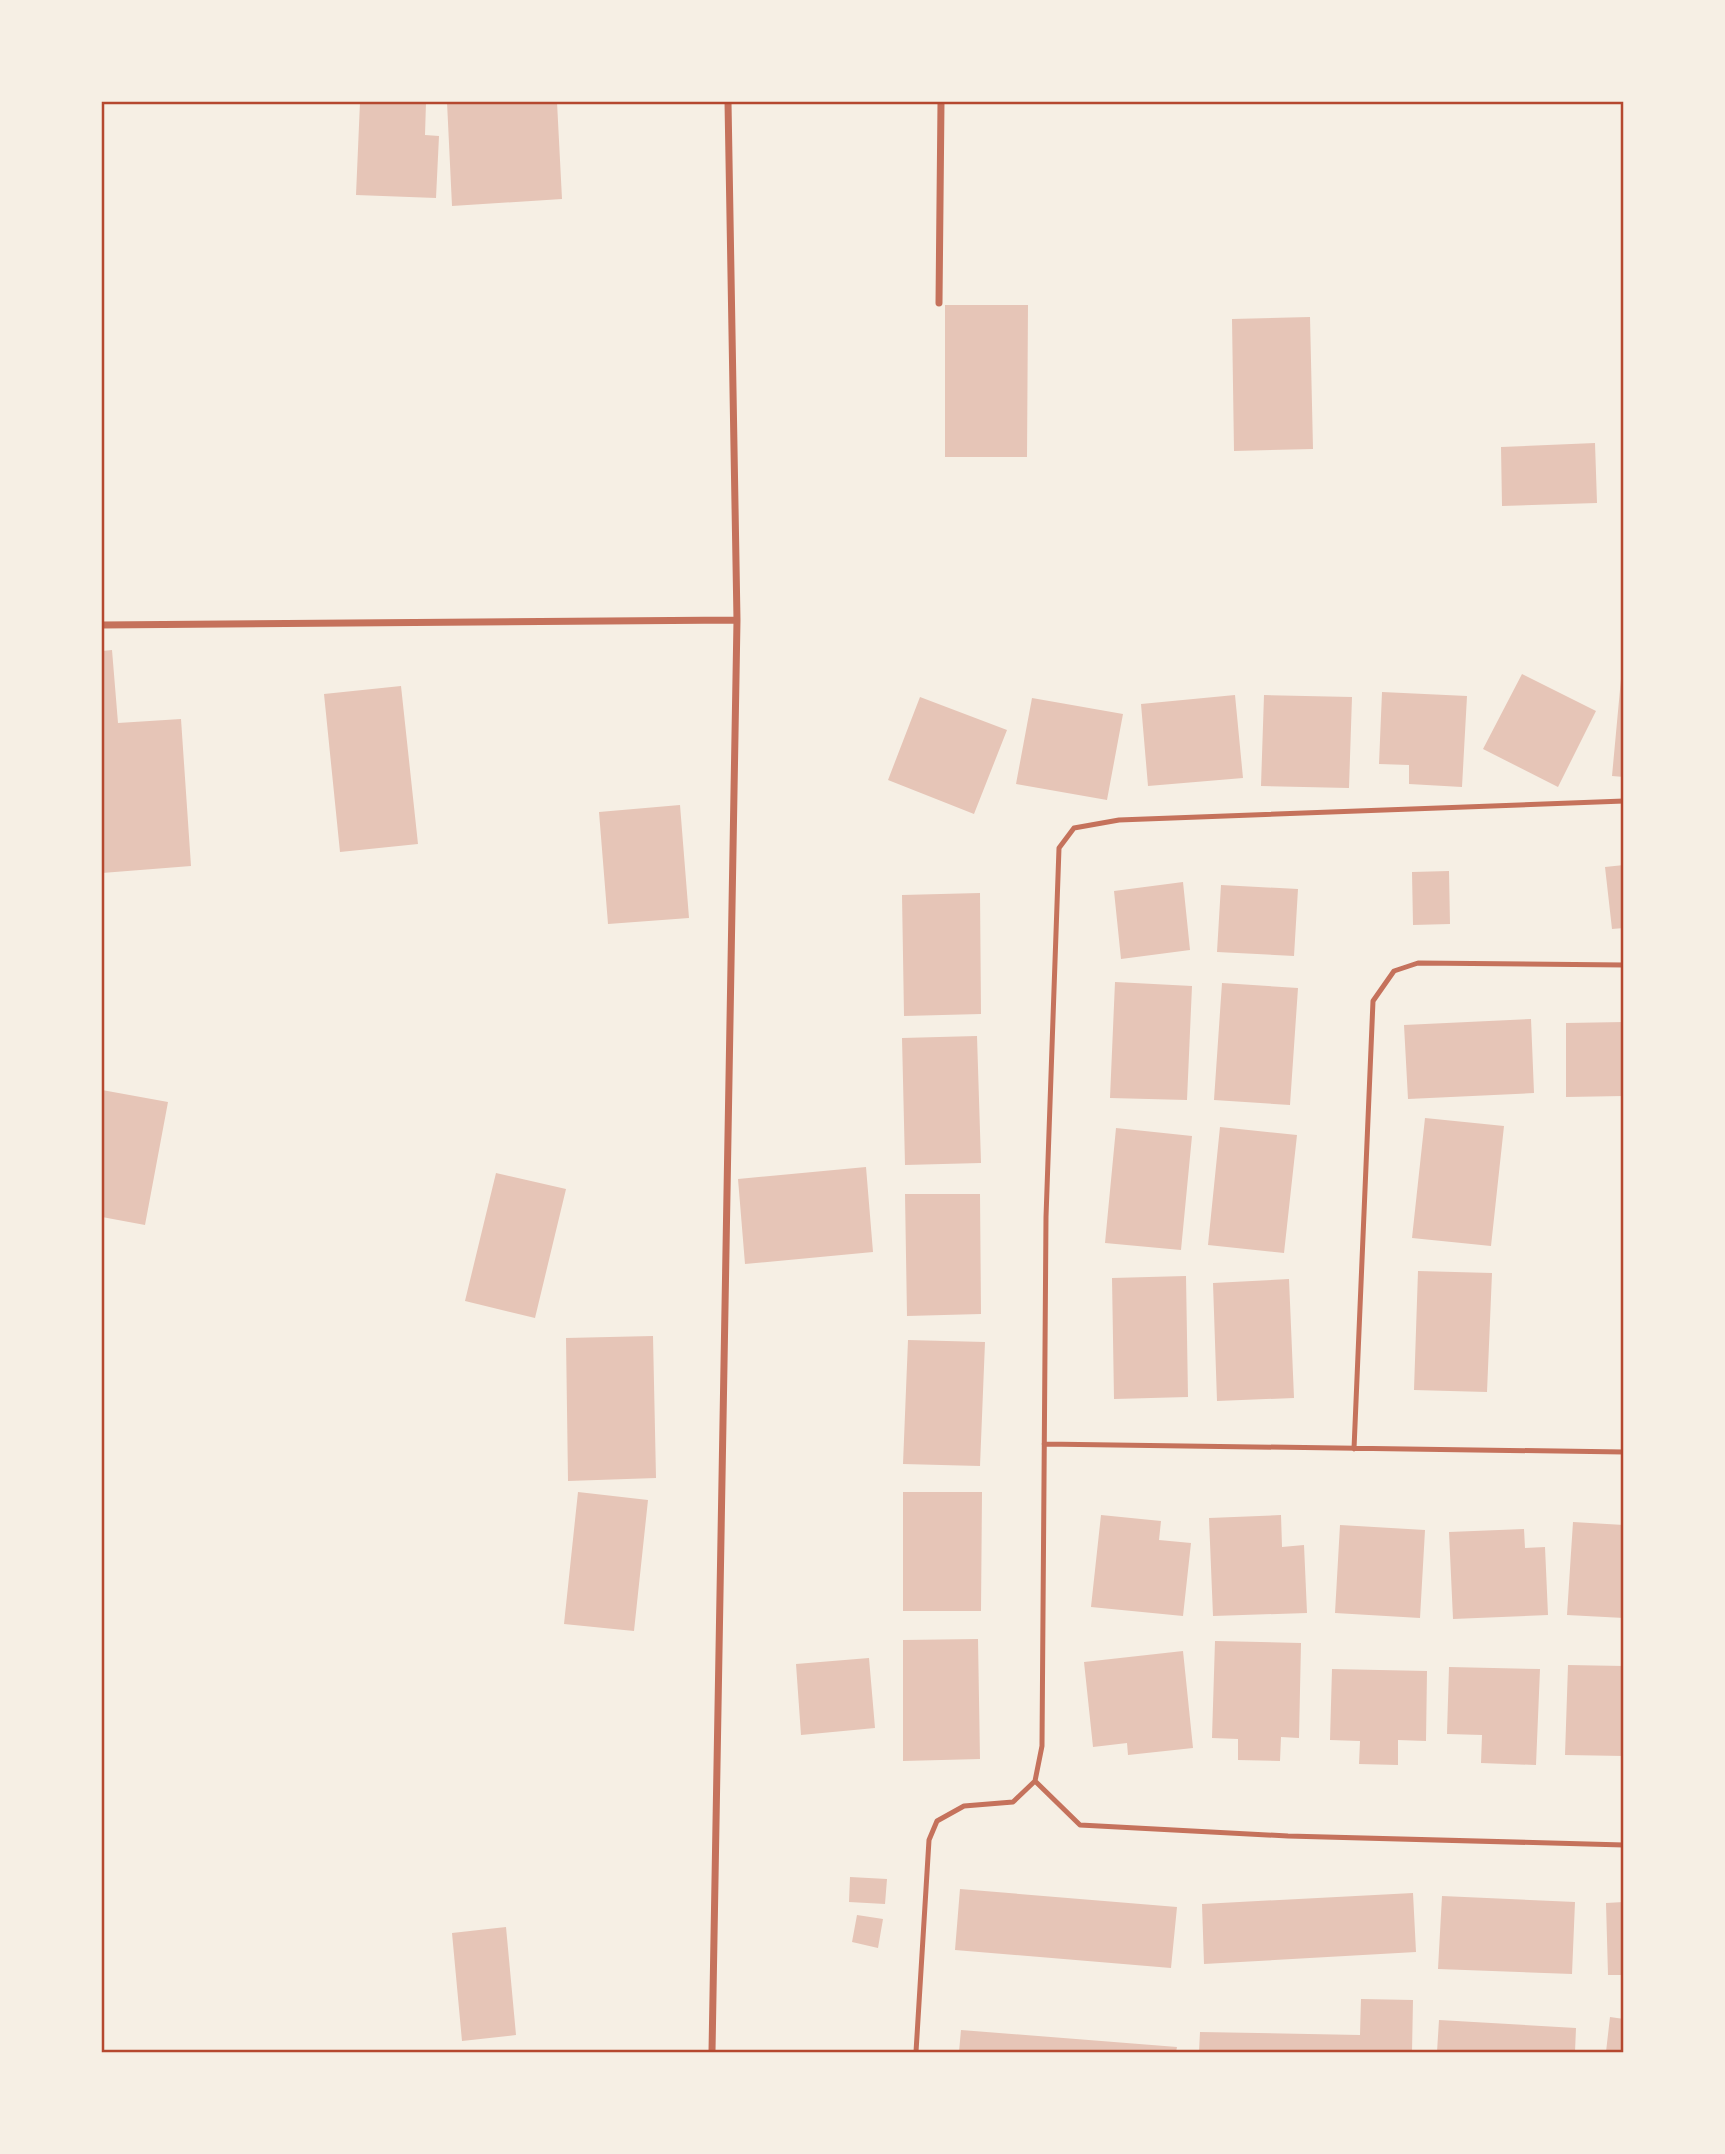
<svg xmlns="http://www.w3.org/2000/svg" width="1725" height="2154" font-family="'DejaVu Sans',sans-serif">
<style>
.building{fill:#e6c5b7}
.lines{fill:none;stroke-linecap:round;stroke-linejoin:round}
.service{stroke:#c5725c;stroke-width:5}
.minor{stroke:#c5725c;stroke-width:7}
.neatline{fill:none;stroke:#b5482f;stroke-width:2.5}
</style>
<rect width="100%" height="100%" fill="#f6efe4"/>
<path class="building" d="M 360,102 L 426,102 L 425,135 L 439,136 L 436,198 L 356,195 Z
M 447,102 L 557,102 L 562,199 L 452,206 Z
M 945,305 L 1028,305 L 1027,457 L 945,457 Z
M 1310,317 L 1313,449 L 1234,451 L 1232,319 Z
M 1595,443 L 1597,503 L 1502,506 L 1501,447 Z
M 112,650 L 118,723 L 181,719 L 191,866 L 102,873 L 102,651 Z
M 1522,674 L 1596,711 L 1558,787 L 1483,749 Z
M 1621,679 L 1624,680 L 1624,777 L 1612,776 Z
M 401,686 L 418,844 L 340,852 L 324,694 Z
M 1382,692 L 1467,696 L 1462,787 L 1409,784 L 1409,765 L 1379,764 Z
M 1235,695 L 1243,778 L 1148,786 L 1141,704 Z
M 1264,695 L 1352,697 L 1349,788 L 1261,786 Z
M 920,697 L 1007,730 L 974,814 L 888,780 Z
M 1032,698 L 1123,714 L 1107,800 L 1016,784 Z
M 680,805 L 689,918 L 608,924 L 599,812 Z
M 1624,865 L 1624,928 L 1612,929 L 1605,867 Z
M 1449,871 L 1450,924 L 1413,925 L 1412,872 Z
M 1183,882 L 1190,950 L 1121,959 L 1114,891 Z
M 1221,885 L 1298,889 L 1294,956 L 1217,952 Z
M 980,893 L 981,1014 L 904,1016 L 902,895 Z
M 1115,982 L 1192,986 L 1187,1100 L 1110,1098 Z
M 1222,983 L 1298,988 L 1290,1105 L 1214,1100 Z
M 1531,1019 L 1534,1093 L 1408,1099 L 1404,1025 Z
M 1624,1022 L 1624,1096 L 1566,1097 L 1566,1023 Z
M 977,1036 L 981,1163 L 905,1165 L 902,1038 Z
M 102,1090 L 168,1102 L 145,1225 L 102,1217 Z
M 1425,1118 L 1504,1126 L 1491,1246 L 1412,1238 Z
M 1220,1127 L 1297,1135 L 1284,1253 L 1208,1245 Z
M 1116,1128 L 1192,1136 L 1181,1250 L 1105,1243 Z
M 866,1167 L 873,1252 L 745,1264 L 738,1179 Z
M 496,1173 L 566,1189 L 535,1318 L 465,1301 Z
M 905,1194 L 980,1194 L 981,1314 L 907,1316 Z
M 1418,1271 L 1492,1273 L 1487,1392 L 1414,1390 Z
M 1186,1276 L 1188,1397 L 1114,1399 L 1112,1278 Z
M 1289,1279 L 1294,1398 L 1217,1401 L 1213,1283 Z
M 653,1336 L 656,1478 L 568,1481 L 566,1338 Z
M 908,1340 L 985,1342 L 980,1466 L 903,1464 Z
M 578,1492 L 648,1500 L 634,1631 L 564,1624 Z
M 903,1492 L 982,1492 L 981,1611 L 903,1611 Z
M 1101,1515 L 1161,1521 L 1159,1540 L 1191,1543 L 1183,1616 L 1091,1607 Z
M 1281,1515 L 1282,1547 L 1304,1545 L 1307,1613 L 1213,1616 L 1209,1518 Z
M 1573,1522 L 1624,1525 L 1624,1618 L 1567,1615 Z
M 1340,1525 L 1425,1530 L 1420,1618 L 1335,1613 Z
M 1524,1529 L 1525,1548 L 1545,1547 L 1548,1615 L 1453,1619 L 1449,1532 Z
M 978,1639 L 980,1759 L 903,1761 L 903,1640 Z
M 1215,1641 L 1301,1643 L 1299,1738 L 1281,1737 L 1280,1761 L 1238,1760 L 1238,1739 L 1212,1738 Z
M 1183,1651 L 1193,1748 L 1128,1755 L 1127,1743 L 1093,1747 L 1084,1662 Z
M 869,1658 L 875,1728 L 801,1735 L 796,1664 Z
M 1568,1665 L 1624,1666 L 1624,1756 L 1565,1755 Z
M 1449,1667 L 1540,1669 L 1536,1765 L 1481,1763 L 1482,1735 L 1447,1734 Z
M 1332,1669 L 1427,1671 L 1426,1741 L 1398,1740 L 1398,1765 L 1359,1764 L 1360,1741 L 1330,1740 Z
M 850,1877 L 887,1879 L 885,1904 L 849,1902 Z
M 960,1889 L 1177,1907 L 1171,1968 L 955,1950 Z
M 1413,1893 L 1416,1952 L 1204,1964 L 1202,1904 Z
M 1442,1896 L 1575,1902 L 1572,1974 L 1438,1969 Z
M 1624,1902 L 1624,1975 L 1608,1975 L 1606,1903 Z
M 857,1915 L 883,1919 L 878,1948 L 852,1942 Z
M 506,1927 L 516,2035 L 462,2041 L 452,1933 Z
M 1361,1999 L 1413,2000 L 1412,2052 L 1199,2052 L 1200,2032 L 1360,2035 Z
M 1610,2017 L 1624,2019 L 1624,2052 L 1606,2052 Z
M 1439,2020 L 1576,2028 L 1575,2052 L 1437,2052 Z
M 961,2030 L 1177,2047 L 1176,2052 L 959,2052 Z"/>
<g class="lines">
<path class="service" d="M 1044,1444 L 1624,1452
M 1354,1449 L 1373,1001 L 1394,971 L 1418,963 L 1624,965
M 1035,1781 L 1080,1825 L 1288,1836 L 1624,1845
M 916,2052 L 929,1840 L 937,1821 L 964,1806 L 1013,1802 L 1035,1781 L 1042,1746 L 1046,1217 L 1059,848 L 1074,828 L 1119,820 L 1624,801"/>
<path class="minor" d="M 939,303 L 941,102
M 102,625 L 737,620
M 712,2052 L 737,620 L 728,102"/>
</g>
<rect width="1725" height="2154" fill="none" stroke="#f6efe4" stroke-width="206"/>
<rect x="103" y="103" width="1519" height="1948" class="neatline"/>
</svg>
